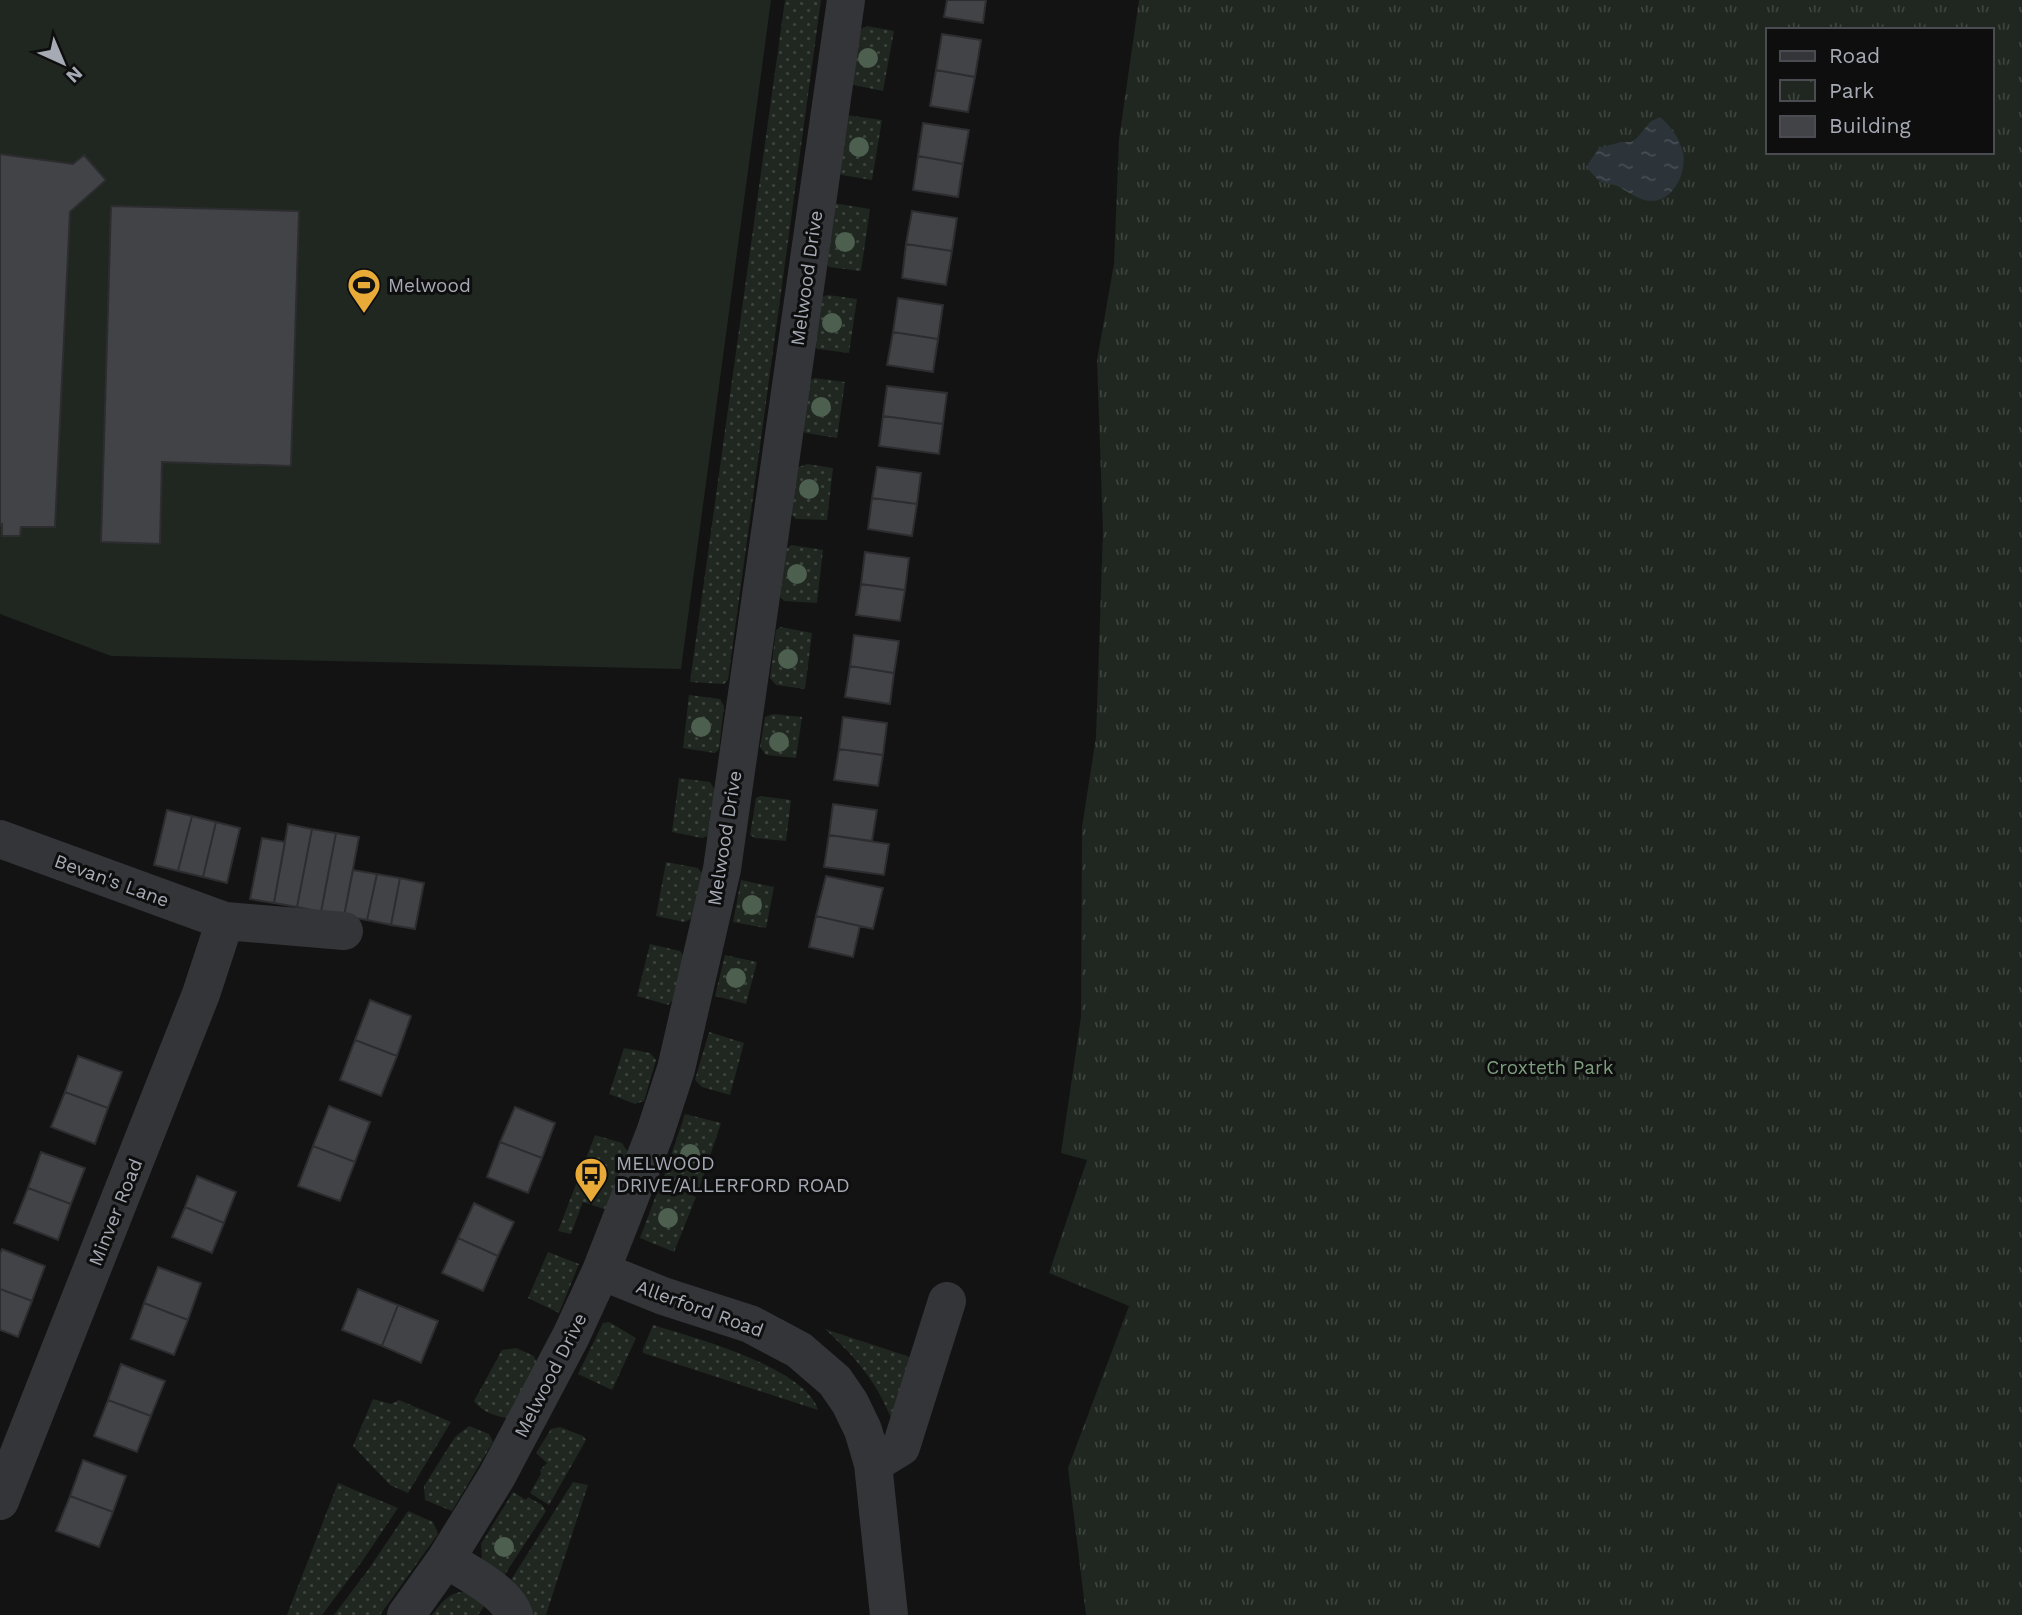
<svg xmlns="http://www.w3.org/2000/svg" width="2022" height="1615" font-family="'Work Sans',sans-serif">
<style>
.grass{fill:url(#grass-dots)}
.park{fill:url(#park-tufts);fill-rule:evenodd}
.pitch{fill:#1f2720}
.water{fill:url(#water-ripples)}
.building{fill:#424347;stroke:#2d2d30;stroke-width:2}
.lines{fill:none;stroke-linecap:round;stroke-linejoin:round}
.minor{stroke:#343539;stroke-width:38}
.tree{fill:#4d5f4e}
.labels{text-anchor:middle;stroke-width:6;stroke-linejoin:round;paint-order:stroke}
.street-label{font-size:19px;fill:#a5aab4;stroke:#0e0e0f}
.poi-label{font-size:19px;fill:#a5aab4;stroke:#0e0e0f;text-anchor:start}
.park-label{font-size:19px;fill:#7d9e7e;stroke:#0e0e0f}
</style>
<defs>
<pattern id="grass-dots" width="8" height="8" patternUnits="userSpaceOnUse" patternTransform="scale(1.75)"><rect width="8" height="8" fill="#1f2720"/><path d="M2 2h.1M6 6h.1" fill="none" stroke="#3d443e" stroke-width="1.8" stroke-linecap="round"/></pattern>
<pattern id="park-tufts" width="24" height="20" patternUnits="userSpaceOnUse" patternTransform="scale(1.75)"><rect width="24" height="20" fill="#1f2720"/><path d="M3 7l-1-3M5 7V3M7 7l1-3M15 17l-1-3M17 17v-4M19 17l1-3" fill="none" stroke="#3d443e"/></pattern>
<pattern id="water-ripples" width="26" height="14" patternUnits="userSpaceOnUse" patternTransform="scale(1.75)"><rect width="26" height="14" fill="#2c3339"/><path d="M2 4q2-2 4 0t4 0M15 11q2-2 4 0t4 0" fill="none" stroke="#484e53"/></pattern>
</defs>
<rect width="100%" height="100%" fill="#131314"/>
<path class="grass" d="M 785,0 L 821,0 L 728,680 L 724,684 L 690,682 Z
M 867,26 L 894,31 L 883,91 L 853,85 L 847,78 L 856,31 Z
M 846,115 L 882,120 L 872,180 L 842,175 L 838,172 Z
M 833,203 L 870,209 L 861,271 L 829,267 L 824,262 Z
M 828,295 L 857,299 L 849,353 L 818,349 L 812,346 L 820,297 Z
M 814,378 L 845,382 L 837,438 L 806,433 L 802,430 L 808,382 Z
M 807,464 L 833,468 L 827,520 L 796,519 L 790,513 L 796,468 Z
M 791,545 L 823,550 L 817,603 L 784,601 L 779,595 L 784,551 Z
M 781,627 L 812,633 L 805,689 L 776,685 L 770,678 L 776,630 Z
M 689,695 L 720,699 L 724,706 L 719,749 L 715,753 L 683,748 Z
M 773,714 L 802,717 L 796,758 L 766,755 L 760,747 L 765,717 Z
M 679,778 L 710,782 L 715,790 L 708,836 L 702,838 L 672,832 Z
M 761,796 L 791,800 L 786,841 L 755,838 L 750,835 L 756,798 Z
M 666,862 L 698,868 L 702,873 L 693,918 L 684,922 L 656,916 Z
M 741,880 L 774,887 L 766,928 L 733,922 Z
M 650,944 L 680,951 L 684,956 L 673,1000 L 668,1005 L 637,996 Z
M 725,955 L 757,962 L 746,1004 L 715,996 Z
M 709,1032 L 744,1043 L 730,1095 L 702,1087 L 695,1080 Z
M 624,1048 L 650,1053 L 656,1060 L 644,1101 L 635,1104 L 609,1094 Z
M 685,1114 L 721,1123 L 698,1192 L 663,1179 Z
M 595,1135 L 622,1143 L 628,1152 L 607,1210 L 583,1202 L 571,1234 L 558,1231 Z
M 661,1182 L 696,1197 L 674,1252 L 640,1238 Z
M 548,1252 L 579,1264 L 559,1313 L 528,1298 Z
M 609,1322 L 636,1338 L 612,1390 L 578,1374 L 603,1323 Z
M 653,1325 C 693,1337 806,1368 818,1410 L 643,1353 L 643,1349 Z
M 825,1329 L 922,1361 L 898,1436 C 881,1388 862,1363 825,1329 Z
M 516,1348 L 534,1356 L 537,1364 L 508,1418 C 496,1417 481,1411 474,1401 L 502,1350 Z
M 373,1399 L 391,1404 L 399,1400 L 451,1422 L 408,1493 L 390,1485 L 353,1446 Z
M 469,1426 L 489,1434 L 493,1442 L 452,1511 L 425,1500 L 424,1486 L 455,1437 Z
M 560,1427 L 583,1436 L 586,1440 L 549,1505 L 530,1493 L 541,1474 L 540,1470 L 547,1463 L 536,1453 L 551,1429 Z
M 573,1482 L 588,1485 L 546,1615 L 531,1615 L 509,1583 Z
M 338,1483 L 398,1508 L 363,1560 L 322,1615 L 287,1615 Z
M 513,1492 L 526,1500 L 528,1497 L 542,1505 L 546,1511 L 502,1579 L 482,1562 L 481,1544 Z
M 408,1511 L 433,1522 L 438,1534 L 380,1615 L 334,1615 L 368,1570 Z
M 460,1592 L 468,1592 L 486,1604 L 478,1615 L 432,1615 C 440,1605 447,1594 460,1592 Z"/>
<path class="park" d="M 1139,0 L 2022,0 L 2022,1615 L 1086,1615 L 1068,1468 L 1129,1306 L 1049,1273 L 1087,1160 L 1061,1153 L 1081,1017 L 1082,827 L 1096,737 L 1103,531 L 1097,360 L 1114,264 L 1119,139 ZM 1768,30 L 1992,30 L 1992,152 L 1768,152 Z"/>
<path class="pitch" d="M 0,0 L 771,0 L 681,669 L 111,656 L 0,614 Z"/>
<path class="water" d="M 1660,117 C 1671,126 1680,139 1683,153 C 1687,172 1674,201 1651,201 C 1639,201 1628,191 1617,186 C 1612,184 1606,184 1601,182 C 1596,179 1591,172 1586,167 L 1599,148 L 1621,142 L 1631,142 L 1637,138 L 1650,122 Z"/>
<path class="building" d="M 947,0 L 986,0 L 983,23 L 944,17 Z
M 942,34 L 981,40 L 975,77 L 936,70 Z
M 936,70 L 975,77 L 968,112 L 930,106 Z
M 923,123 L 969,130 L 963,164 L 918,156 Z
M 0,154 L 73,164 L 84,155 L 106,180 L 70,212 L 55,527 L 21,527 L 20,536 L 2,536 L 2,524 L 0,525 Z
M 918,156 L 963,164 L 958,197 L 913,190 Z
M 111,206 L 299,211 L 291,466 L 162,462 L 160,544 L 101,542 Z
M 912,211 L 957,218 L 952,251 L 906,244 Z
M 906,244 L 952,251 L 946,285 L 902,278 Z
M 898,298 L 943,305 L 938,339 L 893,332 Z
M 893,332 L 938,339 L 933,372 L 887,365 Z
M 887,386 L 947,393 L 943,424 L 883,416 Z
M 883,416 L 943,424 L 939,454 L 879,446 Z
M 877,467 L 921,473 L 917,504 L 872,498 Z
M 872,498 L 917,504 L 912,536 L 868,529 Z
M 865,552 L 909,558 L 905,590 L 861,584 Z
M 861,584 L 905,590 L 900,621 L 856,615 Z
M 854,635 L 899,641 L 894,673 L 850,666 Z
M 850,666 L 894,673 L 890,704 L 845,697 Z
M 843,717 L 887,723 L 883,755 L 839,749 Z
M 839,749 L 883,755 L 878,786 L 834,780 Z
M 833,804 L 877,810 L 872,841 L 829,835 Z
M 167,810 L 192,816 L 178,871 L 154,865 Z
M 192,816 L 216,822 L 203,877 L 178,871 Z
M 216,822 L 240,828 L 227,883 L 203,877 Z
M 288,824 L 312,829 L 297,907 L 274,903 Z
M 312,829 L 336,833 L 321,912 L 297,907 Z
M 336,833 L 359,837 L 344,916 L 321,912 Z
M 829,835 L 889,844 L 884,875 L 824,867 Z
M 262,838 L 285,842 L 274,903 L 250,899 Z
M 353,870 L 377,874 L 367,920 L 344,916 Z
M 377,874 L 400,878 L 391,925 L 367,920 Z
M 826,876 L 883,888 L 873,929 L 816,916 Z
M 400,878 L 424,883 L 415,929 L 391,925 Z
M 816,916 L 860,926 L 853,957 L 809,947 Z
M 370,1000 L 411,1016 L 397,1056 L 355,1040 Z
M 355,1040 L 397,1056 L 381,1096 L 340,1080 Z
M 78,1056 L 122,1072 L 108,1108 L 65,1092 Z
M 65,1092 L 108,1108 L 95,1144 L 51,1127 Z
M 329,1106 L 370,1122 L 355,1162 L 313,1146 Z
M 515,1107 L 555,1123 L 542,1158 L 500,1142 Z
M 500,1142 L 542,1158 L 528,1193 L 487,1177 Z
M 313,1146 L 355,1162 L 340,1201 L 298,1186 Z
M 41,1152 L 85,1168 L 71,1204 L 28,1188 Z
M 197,1176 L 236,1192 L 224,1223 L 185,1207 Z
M 28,1188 L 71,1204 L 58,1240 L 14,1223 Z
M 474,1203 L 514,1222 L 498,1256 L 458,1238 Z
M 185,1207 L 224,1223 L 212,1253 L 172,1237 Z
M 458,1238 L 498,1256 L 483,1291 L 442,1273 Z
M 2,1249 L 45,1266 L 32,1301 L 0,1289 L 0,1254 Z
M 158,1267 L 201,1283 L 188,1320 L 144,1303 Z
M 0,1289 L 32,1301 L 18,1337 L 0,1330 Z
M 358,1289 L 398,1305 L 382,1346 L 342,1330 Z
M 144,1303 L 188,1320 L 174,1355 L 131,1339 Z
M 398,1305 L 438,1321 L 421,1363 L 382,1346 Z
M 121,1364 L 165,1381 L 151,1416 L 108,1400 Z
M 108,1400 L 151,1416 L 137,1452 L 94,1436 Z
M 83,1460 L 126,1476 L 113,1512 L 70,1496 Z
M 70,1496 L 113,1512 L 99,1547 L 56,1531 Z"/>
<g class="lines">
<path class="minor" d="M 0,839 L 225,921 L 344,931
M 601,1271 L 663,1296 L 750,1324 L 799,1350 L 835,1381 L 850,1403 L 863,1430 L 873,1464 L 889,1615
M 873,1464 L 901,1447 L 947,1301
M 0,1501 L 201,994 L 225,921
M 446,1559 C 466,1572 507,1592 514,1615
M 406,1615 L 446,1559 L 497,1476 L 571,1336 L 601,1271 L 655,1133 L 676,1069 L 722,869 L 846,0"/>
</g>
<g class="tree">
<circle cx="868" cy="58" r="10"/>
<circle cx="859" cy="147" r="10"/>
<circle cx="845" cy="242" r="10"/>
<circle cx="832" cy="323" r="10"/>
<circle cx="821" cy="407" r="10"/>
<circle cx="809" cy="489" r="10"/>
<circle cx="797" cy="574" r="10"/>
<circle cx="788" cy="659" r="10"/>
<circle cx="701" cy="727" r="10"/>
<circle cx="779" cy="742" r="10"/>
<circle cx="752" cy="905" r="10"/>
<circle cx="736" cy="978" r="10"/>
<circle cx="690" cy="1154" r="10"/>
<circle cx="668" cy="1218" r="10"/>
<circle cx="504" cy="1547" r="10"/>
</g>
<defs>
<symbol id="stadium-pin" viewBox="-11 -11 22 30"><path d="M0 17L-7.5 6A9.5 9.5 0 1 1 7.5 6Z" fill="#e8ab37" stroke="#0e0e0f"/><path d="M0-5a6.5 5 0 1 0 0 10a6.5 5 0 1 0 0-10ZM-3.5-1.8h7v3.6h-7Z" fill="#111"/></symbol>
<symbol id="bus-pin" viewBox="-11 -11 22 30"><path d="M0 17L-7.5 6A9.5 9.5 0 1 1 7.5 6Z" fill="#e8ab37" stroke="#0e0e0f"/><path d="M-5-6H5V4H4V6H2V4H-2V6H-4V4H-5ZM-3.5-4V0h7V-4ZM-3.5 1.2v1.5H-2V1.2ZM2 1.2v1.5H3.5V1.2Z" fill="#111"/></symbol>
</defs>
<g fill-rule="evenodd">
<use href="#stadium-pin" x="345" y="266" width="38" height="52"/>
<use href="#bus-pin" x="572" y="1155" width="38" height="52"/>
</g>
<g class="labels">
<g class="street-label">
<text transform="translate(806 278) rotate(-82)" y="7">Melwood Drive</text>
<text transform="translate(724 838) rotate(-81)" y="7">Melwood Drive</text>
<text transform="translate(112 880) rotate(20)" y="7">Bevan's Lane</text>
<text transform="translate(115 1212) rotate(-68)" y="7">Minver Road</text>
<text transform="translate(700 1308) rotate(20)" y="7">Allerford Road</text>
<text transform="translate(550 1375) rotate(-63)" y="7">Melwood Drive</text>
</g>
<g class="poi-label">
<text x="388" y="292">Melwood</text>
<text x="616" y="1170">MELWOOD<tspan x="616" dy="22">DRIVE/ALLERFORD ROAD</tspan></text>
</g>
<g class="park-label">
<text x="1550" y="1074">Croxteth Park</text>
</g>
</g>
<rect x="1766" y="28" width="228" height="126" fill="#0e0e0f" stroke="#4a4c51" stroke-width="2"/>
<rect x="1780" y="51" width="35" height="10" fill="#343539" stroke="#4a4c51" stroke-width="2"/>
<text x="1829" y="63" font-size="21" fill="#a5aab4">Road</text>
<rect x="1780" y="80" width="35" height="21" fill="url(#park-tufts)" stroke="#4a4c51" stroke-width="2"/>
<text x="1829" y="98" font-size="21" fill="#a5aab4">Park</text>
<rect x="1780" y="116" width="35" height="21" fill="#424347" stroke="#4a4c51" stroke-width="2"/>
<text x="1829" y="133" font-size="21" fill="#a5aab4">Building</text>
<g transform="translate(63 63) rotate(136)" stroke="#0e0e0f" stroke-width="5" paint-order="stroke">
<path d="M0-5L12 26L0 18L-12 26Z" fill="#a5aab4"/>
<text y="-10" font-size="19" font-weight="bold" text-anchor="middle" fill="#a5aab4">N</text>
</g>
</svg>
